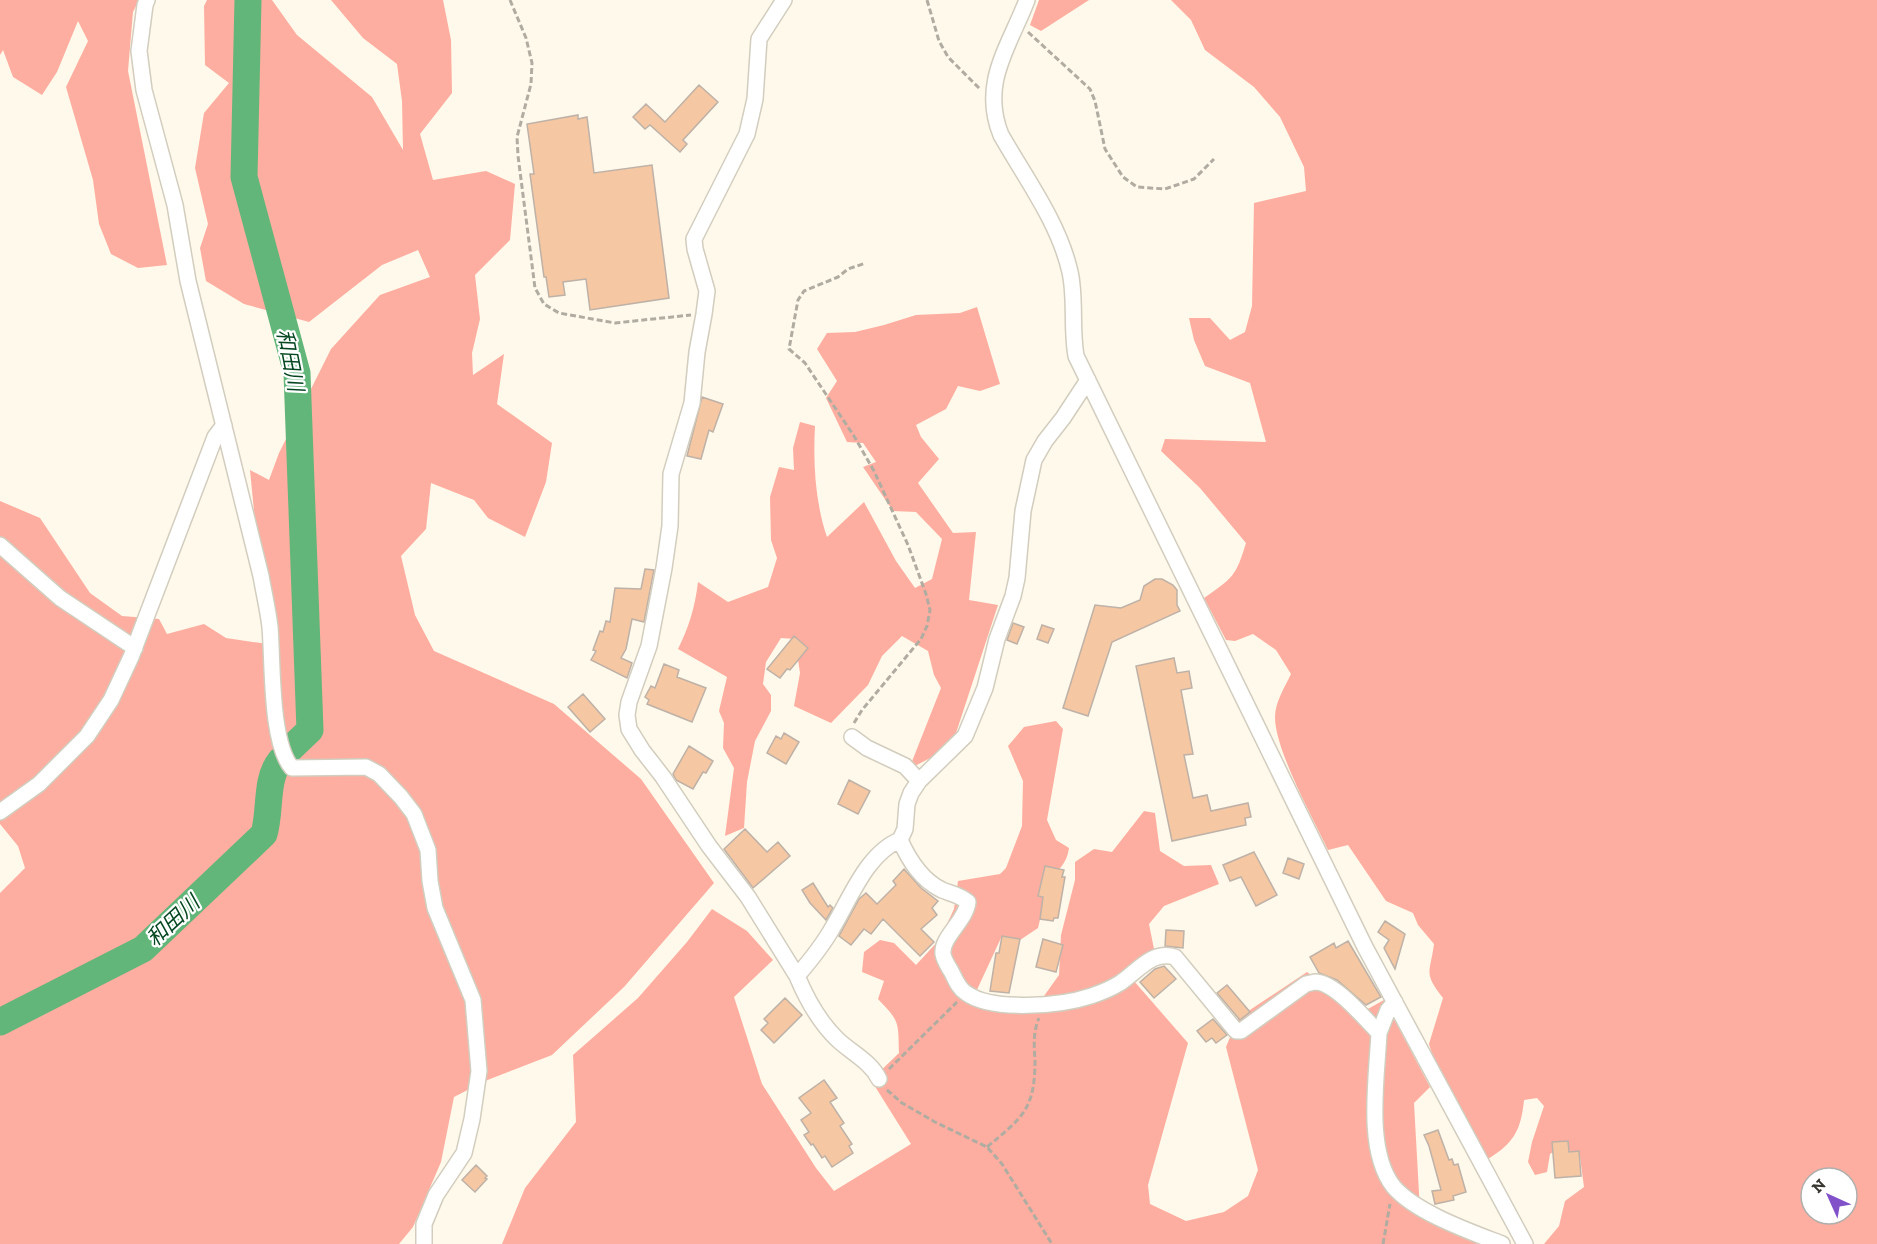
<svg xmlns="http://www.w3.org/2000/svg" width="1877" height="1244" font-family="'Zilla Slab','Noto Sans JP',serif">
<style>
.forest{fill:#fdaea0;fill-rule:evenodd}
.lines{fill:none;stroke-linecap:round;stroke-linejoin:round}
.river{stroke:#62b67a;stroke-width:27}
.building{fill:#f5c7a2;stroke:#beb1a7;stroke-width:1.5}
.minor-casing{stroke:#d2cdbe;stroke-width:18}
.path{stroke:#b0aca1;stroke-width:3;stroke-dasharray:6 3;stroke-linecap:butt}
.minor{stroke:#fff;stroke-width:15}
.labels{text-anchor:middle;stroke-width:4.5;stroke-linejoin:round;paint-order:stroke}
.water-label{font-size:21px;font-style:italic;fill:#054721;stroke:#fff}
</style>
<rect width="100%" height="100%" fill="#fef9ea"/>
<path class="forest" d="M 0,0 L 139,0 L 133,12 L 128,71 L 167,265 L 138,268 L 111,254 L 99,224 L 93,180 L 66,87 L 88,41 L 78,21 L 57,72 L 42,95 L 13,77 L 3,50 L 0,55 Z
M 207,0 L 272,0 L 297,35 L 372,97 L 403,150 L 402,101 L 397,64 L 363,38 L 331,0 L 443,0 L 451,40 L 452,93 L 420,134 L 433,180 L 486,171 L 515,184 L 510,240 L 475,275 L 480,319 L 472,353 L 473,375 L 504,354 L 497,404 L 552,443 L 546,482 L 525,537 L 488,518 L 474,500 L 431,483 L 426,529 L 401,556 L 415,615 L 434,651 L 554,704 L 641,779 L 714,883 L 624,987 L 552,1055 L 485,1081 L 454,1097 L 441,1162 L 413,1227 L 399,1244 L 0,1244 L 0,893 L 25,868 L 18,846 L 0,824 L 0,501 L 40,518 L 90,593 L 122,616 L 159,619 L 167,634 L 204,624 L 226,638 L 267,644 L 250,470 L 269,480 L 279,453 L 331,349 L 380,295 L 430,277 L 418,250 L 382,265 L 309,322 L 244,304 L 206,281 L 200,248 L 208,224 L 195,168 L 204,113 L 229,83 L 205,65 L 204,6 Z
M 1039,0 L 1089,0 L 1041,31 L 1030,25 Z
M 1171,0 L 1877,0 L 1877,1244 L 1544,1244 L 1559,1226 L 1565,1201 L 1584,1187 L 1580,1157 L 1562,1146 L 1550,1154 L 1547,1172 L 1535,1175 L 1528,1162 L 1532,1142 L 1544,1106 L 1537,1098 L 1524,1100 C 1521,1130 1514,1143 1488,1159 L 1433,1057 L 1429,1044 L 1443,998 C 1423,972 1430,974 1434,944 L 1418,925 L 1413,913 L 1386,901 L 1348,845 L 1328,850 C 1313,818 1275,750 1275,717 C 1275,702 1285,687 1291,674 L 1276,650 L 1253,634 L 1235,641 L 1226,640 L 1204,598 C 1233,578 1236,576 1246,543 L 1200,488 L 1161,451 L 1165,439 L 1266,442 L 1250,383 L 1205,366 L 1194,340 L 1189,318 L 1210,318 L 1230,340 L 1245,332 L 1252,306 L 1254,203 L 1306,191 L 1304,167 L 1280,117 L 1254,87 L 1205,50 L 1191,20 ZM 1811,1178 L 1847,1178 L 1847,1214 L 1811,1214 Z
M 977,307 L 1000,384 L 980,391 L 958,386 L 946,409 L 916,425 L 921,437 L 939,459 L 918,483 L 953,533 L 976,532 L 969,600 L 998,605 L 955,736 L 936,755 L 909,769 L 941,688 L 934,675 L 928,651 L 902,636 L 882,656 L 868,685 L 831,723 L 794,706 L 800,673 L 795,639 L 781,638 L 766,662 L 763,684 L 771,695 L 771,711 L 755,741 L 747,782 L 744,828 L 725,836 L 734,768 L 723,748 L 724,723 L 719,711 L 727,677 L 678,649 C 689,627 695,607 698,582 L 728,602 L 768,587 L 777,558 L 771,540 L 770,497 L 779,467 L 794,470 L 793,448 L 800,422 L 815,426 C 813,463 815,502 827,537 L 864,502 L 896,561 L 915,588 L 932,579 L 942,539 L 916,512 L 893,511 L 863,467 L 876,462 L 863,443 L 847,442 L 826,398 L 837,381 L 817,349 L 827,333 L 855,332 L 884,325 L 916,315 L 960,313 Z
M 1056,721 L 1063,729 L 1047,820 L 1056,840 L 1069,848 C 1067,864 1058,871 1046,881 L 1043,907 L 1038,928 L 1020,940 L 1001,938 L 975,994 L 1012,1004 L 1044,996 L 1059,975 L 1061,935 L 1075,880 L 1075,862 L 1094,849 L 1112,852 L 1144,811 L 1155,813 L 1160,851 L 1184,866 L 1211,865 L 1219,884 L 1164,906 L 1149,924 L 1154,949 L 1127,973 L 1188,1043 L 1148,1185 L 1150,1204 L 1186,1221 L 1224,1212 L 1248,1196 L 1258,1170 L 1226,1047 L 1238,1018 L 1307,972 L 1335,994 L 1366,1010 L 1384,1000 L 1430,1087 L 1414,1103 L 1420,1211 L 1495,1244 L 502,1244 L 525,1188 L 576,1122 L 573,1055 L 638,998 L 687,942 L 712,909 L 747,931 L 773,960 L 734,997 L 762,1084 L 816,1168 L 834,1191 L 911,1144 L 871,1080 L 899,1053 C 898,1021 900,1022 878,999 L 884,981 L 862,972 L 864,952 L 880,940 L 894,943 L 916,965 L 940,939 L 954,909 L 958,881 L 1000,874 L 1006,868 L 1022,826 L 1023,781 L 1008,746 L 1024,727 Z"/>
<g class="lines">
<path class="river" d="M 248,0 L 244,177 L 297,373 L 310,730 L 288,751
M 0,1022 L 143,949 L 264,834 C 271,811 265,780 280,761"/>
</g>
<path class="building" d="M 699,85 L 718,102 L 683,140 L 687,144 L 680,152 L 650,125 L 645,129 L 633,117 L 646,104 L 665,122 Z
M 578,115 L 578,119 L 587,117 L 594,173 L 652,165 L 669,298 L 590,310 L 586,279 L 563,282 L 565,295 L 549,297 L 546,277 L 544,277 L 530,174 L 534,174 L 527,124 Z
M 702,397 L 723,404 L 713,432 L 709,430 L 701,459 L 687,456 Z
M 645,569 L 654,570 L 644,622 L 632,619 L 626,649 L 621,658 L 632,663 L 627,678 L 591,660 L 596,651 L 593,650 L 600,631 L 603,632 L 606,621 L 610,622 L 615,588 L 641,589 Z
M 1155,579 L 1162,579 L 1173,585 L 1177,590 L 1177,605 L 1180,611 L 1112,642 L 1088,716 L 1063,708 L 1095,605 L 1121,608 L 1140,600 L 1144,586 Z
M 1013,623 L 1024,627 L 1017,644 L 1007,640 Z
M 1042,625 L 1054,629 L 1048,643 L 1037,639 Z
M 794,636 L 808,648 L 790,670 L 787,669 L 780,678 L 767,669 Z
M 1174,658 L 1177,673 L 1189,671 L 1192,688 L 1181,690 L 1193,754 L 1184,755 L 1193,798 L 1207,795 L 1211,811 L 1248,803 L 1251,817 L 1245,818 L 1246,825 L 1172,841 L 1136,666 Z
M 664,664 L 679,670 L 677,677 L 706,688 L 692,722 L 647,704 L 649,700 L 645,697 L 651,686 L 655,688 Z
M 583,694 L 605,719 L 590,732 L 568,707 Z
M 784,733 L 799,742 L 786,764 L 767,753 L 776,736 L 781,739 Z
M 689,746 L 713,761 L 706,773 L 703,772 L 693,789 L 676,780 L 673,774 Z
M 849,780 L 870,791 L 858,814 L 838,804 Z
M 745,829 L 767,852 L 778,842 L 790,856 L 753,888 L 724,849 Z
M 1254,852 L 1277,895 L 1256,906 L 1241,877 L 1230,881 L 1223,865 Z
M 1288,858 L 1304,864 L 1299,879 L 1283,873 Z
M 1045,866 L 1064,870 L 1062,877 L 1065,877 L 1058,918 L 1054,918 L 1053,921 L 1040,919 L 1043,897 L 1038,896 Z
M 904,869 L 921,888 L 938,901 L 932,908 L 937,915 L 921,929 L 934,942 L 920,956 L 883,919 L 871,934 L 864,929 L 851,945 L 839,936 L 859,899 L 866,893 L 877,904 L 896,885 L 893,881 Z
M 813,883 L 828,907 L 830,905 L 833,908 L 826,920 L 810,903 L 802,890 Z
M 1385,921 L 1405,934 L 1395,969 L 1384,948 L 1389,940 L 1378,932 Z
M 1166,930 L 1184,931 L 1183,948 L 1165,946 Z
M 1002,936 L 1020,939 L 1009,993 L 990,991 L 996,953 L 999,953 Z
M 1043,939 L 1063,945 L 1056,972 L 1036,967 Z
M 1348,941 L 1381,997 L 1366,1005 L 1337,980 L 1319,973 L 1310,957 L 1334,943 L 1336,948 Z
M 1164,966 L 1176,979 L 1154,998 L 1140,982 L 1155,969 Z
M 1227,985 L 1250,1012 L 1240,1020 L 1217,993 Z
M 785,998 L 802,1015 L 774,1043 L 761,1030 L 768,1023 L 764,1019 Z
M 1213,1019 L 1227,1035 L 1216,1043 L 1212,1038 L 1206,1042 L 1197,1031 Z
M 824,1080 L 837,1098 L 830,1102 L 844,1123 L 840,1126 L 852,1144 L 849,1146 L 853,1153 L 832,1167 L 825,1156 L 822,1158 L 813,1144 L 811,1145 L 804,1135 L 809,1132 L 801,1120 L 811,1113 L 799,1098 Z
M 1438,1130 L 1449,1160 L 1452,1159 L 1454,1165 L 1458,1164 L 1466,1192 L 1453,1196 L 1454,1200 L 1435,1204 L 1432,1191 L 1441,1190 L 1429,1146 L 1424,1135 Z
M 1568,1141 L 1569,1152 L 1579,1151 L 1581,1176 L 1555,1178 L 1552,1142 Z
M 476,1165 L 487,1176 L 485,1178 L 487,1179 L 475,1192 L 462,1180 Z"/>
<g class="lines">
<defs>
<path id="minor" d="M 147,0 L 145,5 L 139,51 L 144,90 L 175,205 L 188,281 L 261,576 C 264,593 268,610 270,627 C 273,662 270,743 292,768 L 366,767 L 379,774 L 401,797 L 414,814 L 428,850 L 430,881 L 435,908 L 473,1000 L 479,1071 L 472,1119 L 464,1153 L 436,1195 L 424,1224 L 424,1244
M 784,0 L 759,39 L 755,99 L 747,134 L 694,239 L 695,249 L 707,291 L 704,314 L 697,352 L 692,403 L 671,474 L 670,526 L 664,568 L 649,646 L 629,702 L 627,715 L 629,729 L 642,750 L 663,777 L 709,846 L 748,897 L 797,976
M 1027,0 C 1009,47 980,83 1001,135 C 1026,179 1059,223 1070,272 C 1076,298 1071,328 1076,356 L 1365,947 L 1525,1244
M 0,545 L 60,598 L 135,648
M 852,737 L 867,748 L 905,766 L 919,781
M 0,812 L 39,784 L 87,736 L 111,700 L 131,657 L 215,437 L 224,425
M 900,840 C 909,860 921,880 942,890 C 952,894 960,895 968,902 C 966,921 941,937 943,954 C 944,960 948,966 951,971 C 955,978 958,988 966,993 C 992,1012 1061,1006 1091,996 C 1100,993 1112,988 1120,983 C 1138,971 1152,950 1175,957 L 1236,1031 L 1241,1031 L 1306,984 C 1306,984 1315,982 1315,982 C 1335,982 1365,1019 1379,1033 C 1377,1077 1365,1149 1393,1186 C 1414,1212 1471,1232 1502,1244
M 1379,1033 L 1388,1010 L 1395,1002
M 879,1079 C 871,1062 852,1053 838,1040 C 819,1022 807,1000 797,976 C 810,961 823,945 833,927 C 850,899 867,853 900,840 L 905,829 L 907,804 L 911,793 L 919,781 L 965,736 L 985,688 L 997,639 L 1013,596 L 1017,578 L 1023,511 L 1034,460 L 1045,441 L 1063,418 L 1088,380"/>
</defs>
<use href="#minor" class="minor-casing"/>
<path class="path" d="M 510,0 L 526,38 L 532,63 L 531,84 L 517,137 L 518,156 L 535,288 L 544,304 L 559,313 L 615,323 L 691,315
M 927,0 L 939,41 L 948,57 L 980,89
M 1028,32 L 1090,89 L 1095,101 L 1105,149 L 1123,177 L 1137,187 L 1165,189 L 1194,179 L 1214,159
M 854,723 L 862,710 L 921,639 L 927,626 L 930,610 L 926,594 L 908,545 L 874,471 L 854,436 L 805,363 L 789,349 L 798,300 L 804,291 L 838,277 L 848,269 L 866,263
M 889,1069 L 957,1002
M 887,1090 L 902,1103 L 935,1122 L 987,1147 L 1002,1164 L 1052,1244
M 987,1147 C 1023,1117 1035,1109 1035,1060 C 1034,1046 1033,1032 1039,1018
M 1383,1244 L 1390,1204"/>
<use href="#minor" class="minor"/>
</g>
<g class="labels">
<g class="water-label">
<text transform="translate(290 360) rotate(79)" y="7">和田川</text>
<text transform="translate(173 921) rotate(-43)" y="7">和田川</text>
</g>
</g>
<g transform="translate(1829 1196) rotate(315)"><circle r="28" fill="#ffffff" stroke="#b0afad" stroke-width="1.5"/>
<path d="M0-4.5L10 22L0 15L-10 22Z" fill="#8151ca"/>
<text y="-9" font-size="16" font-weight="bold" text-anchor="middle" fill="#393731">N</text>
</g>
</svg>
